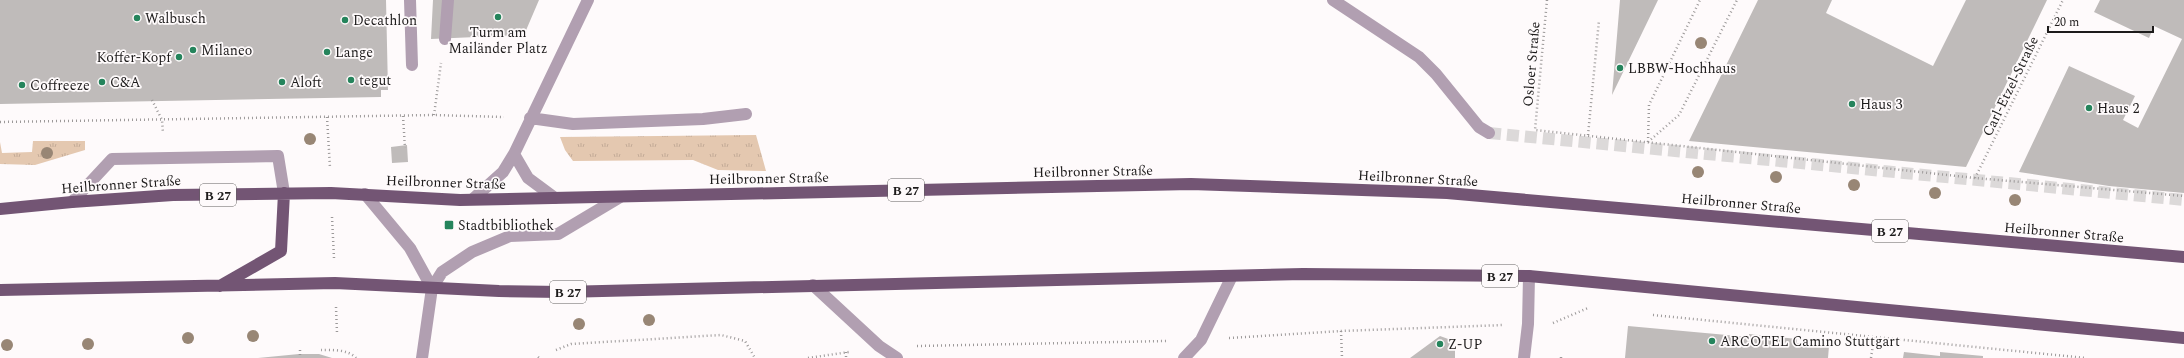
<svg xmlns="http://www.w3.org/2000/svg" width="2184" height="358" font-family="Spectral,serif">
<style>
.grass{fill:url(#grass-tufts)}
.building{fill:#bfbbba}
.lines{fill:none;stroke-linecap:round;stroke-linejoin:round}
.minor-tunnel{stroke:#dcd9d9;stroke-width:12;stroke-dasharray:12 6;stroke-linecap:butt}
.path{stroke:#9c9999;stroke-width:2.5;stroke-dasharray:1 3;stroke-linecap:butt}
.minor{stroke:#b19fb1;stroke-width:12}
.major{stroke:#735574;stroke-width:12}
.tree{fill:#988675}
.poi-dot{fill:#25845c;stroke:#fefafb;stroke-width:1.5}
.labels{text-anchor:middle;stroke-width:3.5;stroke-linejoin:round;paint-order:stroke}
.shield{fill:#fefafb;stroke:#605e5e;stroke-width:1}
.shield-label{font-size:13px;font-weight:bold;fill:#1d1b1b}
.poi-label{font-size:14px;fill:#1d1b1b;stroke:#fefafb;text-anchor:start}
.street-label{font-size:14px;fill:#1d1b1b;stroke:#fefafb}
</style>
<defs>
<pattern id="grass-tufts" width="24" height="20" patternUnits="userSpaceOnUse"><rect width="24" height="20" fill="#e4c8b0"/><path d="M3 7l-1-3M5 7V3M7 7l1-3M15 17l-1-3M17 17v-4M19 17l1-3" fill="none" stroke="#c3ab97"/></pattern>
</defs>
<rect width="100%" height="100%" fill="#fefafb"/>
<path class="grass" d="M 756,135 L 766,171 L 718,170 L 693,160 L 573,161 L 565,150 L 560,137 Z
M 33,141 L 85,141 L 85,150 L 35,165 L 0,164 L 0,142 L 2,153 L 32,152 Z"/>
<path class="building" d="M 0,0 L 386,0 L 388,90 L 381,90 L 381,97 L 0,104 Z
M 433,0 L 539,0 L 524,35 L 431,39 Z
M 1620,0 L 1658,0 L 1612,95 Z
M 1758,0 L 1832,0 L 1826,13 L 1933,66 L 1966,0 L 2047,0 L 1966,167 L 1689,141 Z
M 2100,0 L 2184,0 L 2184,193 L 2109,186 L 2019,172 L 2069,66 L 2135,96 L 2123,120 L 2138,128 L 2182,39 L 2154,26 L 2149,38 L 2094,12 Z
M 407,145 L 408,162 L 392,163 L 391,147 Z
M 1628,326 L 1749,337 L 1749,334 L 1797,339 L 1797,343 L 1829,346 L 1828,358 L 1625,358 Z
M 1440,336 L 1451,340 L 1455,347 L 1455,358 L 1410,358 Z
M 1904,352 L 1940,356 L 1940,352 L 1983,356 L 1983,358 L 1903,358 Z
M 299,354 L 319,354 L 332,358 L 258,358 Z"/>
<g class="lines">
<path class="minor-tunnel" d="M 1489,133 L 2184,200"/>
<path class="path" d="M 1547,0 L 1535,130 L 1975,178 L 2184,196
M 152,100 L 162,120 L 163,133
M 434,115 L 441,63
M 403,116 L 405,148
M 327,117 L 330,168
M 0,122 L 434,115 L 504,117
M 1588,135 L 1599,20
M 1648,142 L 1679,115 L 1737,0
M 1648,142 L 1649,105 L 1700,0
M 1975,178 L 2063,0
M 332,217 L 334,258
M 336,307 L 337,333
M 1653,315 L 2086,358
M 1553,323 L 1588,308
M 1341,331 L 1342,358
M 1229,338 L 1341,331 L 1504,325
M 917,346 L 1166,341
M 300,350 L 300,358
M 321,350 C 331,350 348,349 356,358
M 556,350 L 571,344 L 721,335 L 745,341 L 755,358
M 846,352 L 846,358
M 538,357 L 539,358
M 808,358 L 849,352
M 1561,358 L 1561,357
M 1871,358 L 1874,337"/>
<path class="minor" d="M 410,0 L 412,65
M 1333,0 L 1419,57 L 1436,74 L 1479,127 L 1489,133
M 445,39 L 448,0
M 530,118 L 573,124 L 703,119 L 746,114
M 514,154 L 528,178 L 555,198
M 365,194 L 410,248 L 432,288
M 473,199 L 503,172 L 514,154 L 588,0
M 72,202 L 112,159 L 278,156 L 284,193
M 813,285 L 879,346 L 897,358
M 422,358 L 432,288 L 442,272 L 472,252 L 510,236 L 558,234 L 620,197
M 1184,358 L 1201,340 L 1232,276
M 1524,358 L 1528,324 L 1529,276"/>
<path class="major" d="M 0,209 L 72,202 L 173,195 L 331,193 L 460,200 L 1191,184 L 1447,193 L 2184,257
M 220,286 L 281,251 L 284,193
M 0,290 L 335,283 L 499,291 L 562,292 L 1303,274 L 1529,276 L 2184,338"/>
</g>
<g class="tree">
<circle cx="1701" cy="43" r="6"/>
<circle cx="310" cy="139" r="6"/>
<circle cx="47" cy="153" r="6"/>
<circle cx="1698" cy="172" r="6"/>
<circle cx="1776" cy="177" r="6"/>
<circle cx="1854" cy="185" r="6"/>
<circle cx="1935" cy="193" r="6"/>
<circle cx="2015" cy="200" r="6"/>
<circle cx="649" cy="320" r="6"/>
<circle cx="579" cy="324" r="6"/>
<circle cx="253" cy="336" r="6"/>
<circle cx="188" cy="338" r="6"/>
<circle cx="88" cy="344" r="6"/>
<circle cx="7" cy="345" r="6"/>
</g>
<g class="poi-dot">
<circle cx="498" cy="17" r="4"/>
<circle cx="137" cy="18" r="4"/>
<circle cx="345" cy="20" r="4"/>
<circle cx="193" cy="50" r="4"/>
<circle cx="327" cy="52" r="4"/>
<circle cx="179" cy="57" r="4"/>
<circle cx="1620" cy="68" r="4"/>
<circle cx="351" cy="80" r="4"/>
<circle cx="102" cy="82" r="4"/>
<circle cx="282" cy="82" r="4"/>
<circle cx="22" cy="85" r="4"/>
<circle cx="1852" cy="104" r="4"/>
<circle cx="2089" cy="108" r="4"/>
<rect x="444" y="220" width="10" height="10" rx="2"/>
<circle cx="1712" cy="341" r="4"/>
<circle cx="1440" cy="344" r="4"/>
</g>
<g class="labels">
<g class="shield">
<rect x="888" y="179" width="36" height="22" rx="3"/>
<rect x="200" y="184" width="36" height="22" rx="3"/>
<rect x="1872" y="220" width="36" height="22" rx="3"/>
<rect x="1482" y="265" width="36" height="22" rx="3"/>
<rect x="550" y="281" width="36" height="22" rx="3"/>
</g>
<g class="shield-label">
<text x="906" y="195">B 27</text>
<text x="218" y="200">B 27</text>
<text x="1890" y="236">B 27</text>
<text x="1500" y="281">B 27</text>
<text x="568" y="297">B 27</text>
</g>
<g class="poi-label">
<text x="145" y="23">Walbusch</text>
<text x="353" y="25">Decathlon</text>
<text x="498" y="37" text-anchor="middle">Turm am<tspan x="498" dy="16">Mailänder Platz</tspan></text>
<text x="201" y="55">Milaneo</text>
<text x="335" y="57">Lange</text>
<text x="171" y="62" text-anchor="end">Koffer-Kopf</text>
<text x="1628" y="73">LBBW-Hochhaus</text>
<text x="359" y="85">tegut</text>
<text x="110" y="87">C&amp;A</text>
<text x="290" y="87">Aloft</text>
<text x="30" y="90">Coffreeze</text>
<text x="1860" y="109">Haus 3</text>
<text x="2097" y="113">Haus 2</text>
<text x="458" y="230">Stadtbibliothek</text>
<text x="1720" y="346">ARCOTEL Camino Stuttgart</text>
<text x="1448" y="349">Z-UP</text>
</g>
<g class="street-label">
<text transform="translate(1531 64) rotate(-85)" y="5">Osloer Straße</text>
<text transform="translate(2010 86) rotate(-64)" y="5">Carl-Etzel-Straße</text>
<text transform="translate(1093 171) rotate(-1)" y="5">Heilbronner Straße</text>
<text transform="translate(769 178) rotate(-1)" y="5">Heilbronner Straße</text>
<text transform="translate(1418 178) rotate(3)" y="5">Heilbronner Straße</text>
<text transform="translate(446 182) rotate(2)" y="5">Heilbronner Straße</text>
<text transform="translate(121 184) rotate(-4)" y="5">Heilbronner Straße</text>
<text transform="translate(1741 203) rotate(5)" y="5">Heilbronner Straße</text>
<text transform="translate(2064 232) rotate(5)" y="5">Heilbronner Straße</text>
</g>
</g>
<path d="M2048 26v6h105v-6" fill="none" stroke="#1d1b1b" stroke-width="2"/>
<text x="2054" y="26" font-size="12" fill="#1d1b1b" stroke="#fefafb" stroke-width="3" paint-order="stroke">20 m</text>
</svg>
